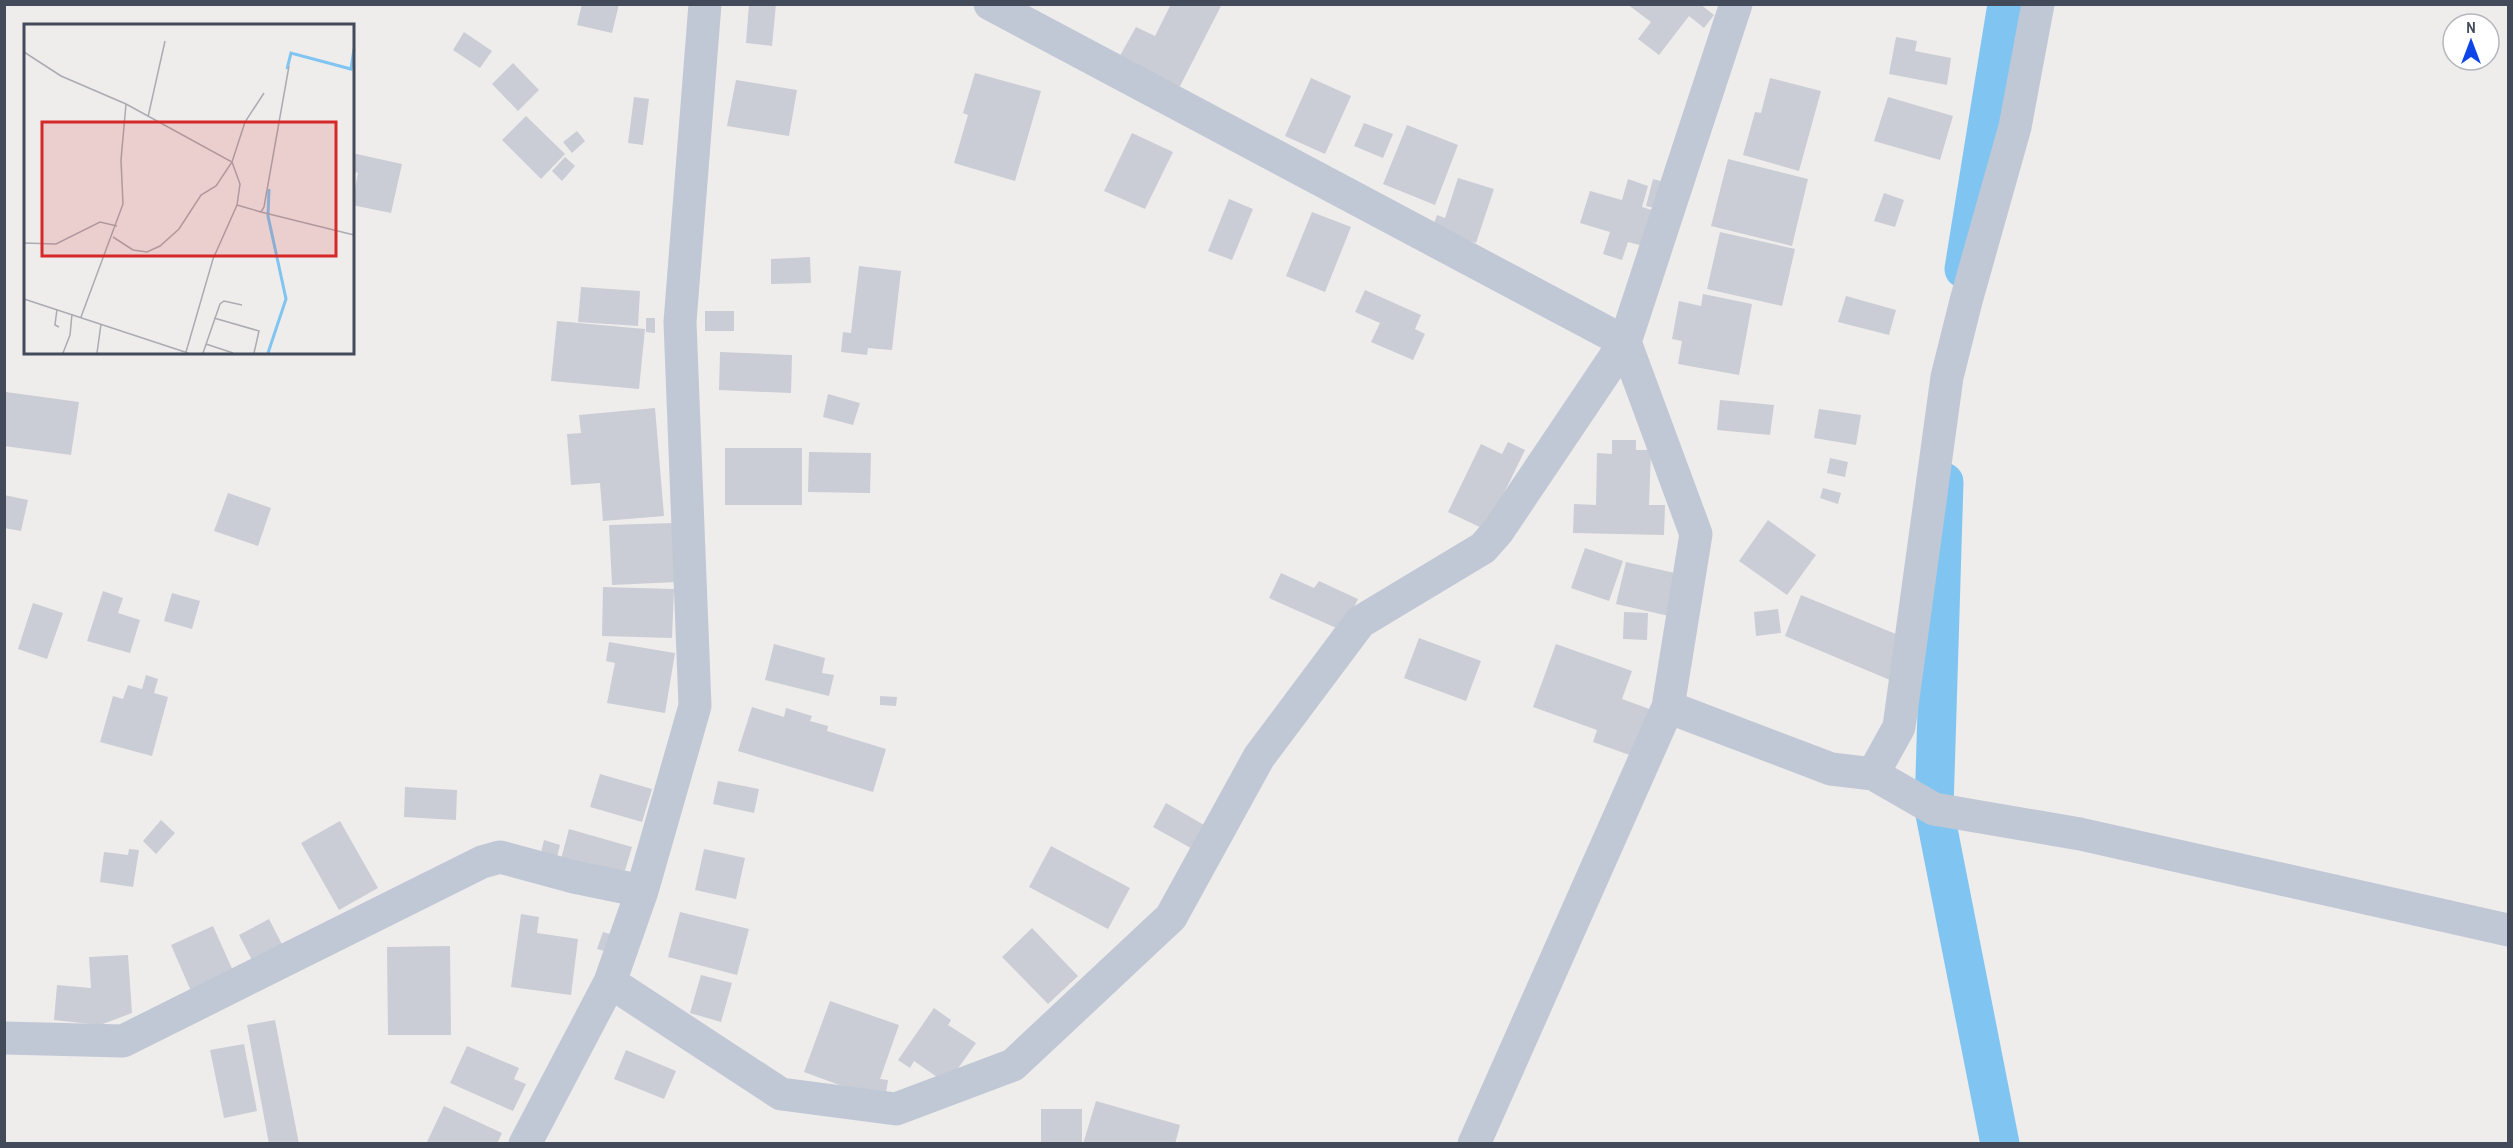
<svg xmlns="http://www.w3.org/2000/svg" width="2513" height="1148" font-family="'Archivo Narrow',sans-serif">
<style>
.lines{fill:none;stroke-linecap:round;stroke-linejoin:round}
.canal{stroke:#80c5f1;stroke-width:39}
.building{fill:#cacdd5}
.minor{stroke:#c1c8d5;stroke-width:33}
.inset-river{fill:none;stroke:#80c5f1;stroke-width:3}
.inset-road{fill:none;stroke:#aaacb2;stroke-width:1.5}
.view{fill:#d62828;fill-opacity:0.15;stroke:#d62828;stroke-width:3}
.inset-edge{fill:none;stroke:#434b5b;stroke-width:3}
</style>
<rect width="100%" height="100%" fill="#efecec"/>
<g class="lines">
<path class="canal" d="M 1964,269 L 2007,4
M 1944,482 L 1934,809 L 2000,1144"/>
</g>
<path class="building" d="M 582,4 L 619,4 L 612,33 L 577,25 Z
M 749,4 L 776,4 L 772,46 L 746,43 Z
M 1171,4 L 1222,4 L 1177,92 L 1117,61 L 1136,27 L 1155,36 Z
M 1627,4 L 1700,4 L 1714,15 L 1704,28 L 1689,16 L 1659,55 L 1638,39 L 1651,22 Z
M 464,32 L 492,51 L 480,68 L 453,50 Z
M 1896,37 L 1917,41 L 1915,51 L 1951,58 L 1947,85 L 1889,74 Z
M 513,63 L 539,90 L 518,111 L 492,84 Z
M 975,73 L 1041,91 L 1015,181 L 954,163 L 968,115 L 963,113 Z
M 1311,78 L 1351,96 L 1325,154 L 1285,136 Z
M 1770,78 L 1821,91 L 1799,171 L 1743,155 L 1755,112 L 1761,113 Z
M 736,80 L 797,90 L 789,136 L 727,126 Z
M 634,97 L 649,99 L 643,145 L 628,143 Z
M 1888,97 L 1953,116 L 1940,160 L 1874,141 Z
M 526,116 L 565,154 L 541,179 L 502,140 Z
M 1364,123 L 1393,134 L 1383,158 L 1354,146 Z
M 1407,125 L 1458,145 L 1435,205 L 1383,184 Z
M 577,131 L 585,141 L 572,153 L 563,142 Z
M 1132,133 L 1173,152 L 1145,209 L 1104,191 Z
M 352,153 L 402,164 L 391,213 L 352,205 L 358,173 L 352,171 Z
M 565,157 L 575,166 L 562,181 L 552,171 Z
M 1728,159 L 1808,179 L 1792,246 L 1711,226 Z
M 1458,178 L 1494,189 L 1476,243 L 1432,229 L 1437,215 L 1445,218 Z
M 1628,179 L 1648,186 L 1642,207 L 1658,212 L 1647,247 L 1628,242 L 1622,260 L 1603,254 L 1610,232 L 1580,223 L 1590,191 L 1622,200 Z
M 1653,179 L 1672,184 L 1666,211 L 1646,206 Z
M 1884,193 L 1904,200 L 1895,227 L 1874,221 Z
M 1229,199 L 1253,209 L 1232,260 L 1208,251 Z
M 1312,212 L 1351,227 L 1325,292 L 1286,276 Z
M 1720,232 L 1795,249 L 1782,306 L 1707,289 Z
M 810,257 L 811,283 L 771,284 L 771,259 Z
M 859,266 L 901,271 L 892,350 L 868,348 L 867,355 L 841,352 L 843,332 L 851,333 Z
M 581,287 L 640,291 L 638,326 L 578,322 Z
M 1365,290 L 1421,315 L 1415,329 L 1425,334 L 1413,360 L 1371,342 L 1380,323 L 1355,312 Z
M 1703,294 L 1752,304 L 1739,375 L 1678,364 L 1682,341 L 1672,339 L 1679,301 L 1701,306 Z
M 1846,296 L 1896,310 L 1889,335 L 1838,322 Z
M 705,311 L 734,311 L 734,331 L 705,331 Z
M 646,318 L 655,318 L 655,333 L 646,332 Z
M 557,321 L 645,329 L 639,389 L 551,381 Z
M 720,352 L 792,355 L 791,393 L 719,390 Z
M 6,392 L 79,402 L 71,455 L 4,446 Z
M 828,394 L 860,403 L 853,425 L 823,417 Z
M 1720,400 L 1774,405 L 1770,435 L 1717,430 Z
M 655,408 L 664,516 L 603,521 L 600,483 L 571,485 L 567,434 L 581,433 L 579,415 Z
M 1819,409 L 1861,415 L 1856,445 L 1814,438 Z
M 1612,440 L 1636,440 L 1636,450 L 1651,450 L 1649,505 L 1665,505 L 1664,535 L 1573,533 L 1574,504 L 1596,505 L 1597,453 L 1612,454 Z
M 1508,442 L 1525,450 L 1486,530 L 1448,512 L 1481,444 L 1502,454 Z
M 725,448 L 802,448 L 802,505 L 725,505 Z
M 809,452 L 871,453 L 870,493 L 808,492 Z
M 1830,458 L 1848,462 L 1845,477 L 1827,473 Z
M 1823,488 L 1841,493 L 1838,504 L 1820,498 Z
M 228,493 L 271,508 L 258,546 L 214,531 Z
M 4,495 L 28,500 L 21,531 L 4,528 Z
M 1768,520 L 1816,555 L 1787,595 L 1739,561 Z
M 674,523 L 677,582 L 612,585 L 609,525 Z
M 1585,548 L 1623,561 L 1609,601 L 1571,588 Z
M 1626,562 L 1688,576 L 1678,618 L 1616,604 Z
M 1281,573 L 1314,588 L 1319,581 L 1358,599 L 1343,631 L 1269,598 Z
M 603,587 L 674,589 L 672,638 L 602,636 Z
M 103,591 L 123,598 L 118,613 L 140,620 L 130,653 L 87,641 Z
M 172,593 L 200,601 L 192,629 L 164,621 Z
M 1801,595 L 1908,639 L 1890,680 L 1785,636 Z
M 33,603 L 63,613 L 47,659 L 18,649 Z
M 1778,609 L 1781,633 L 1756,636 L 1754,612 Z
M 1624,612 L 1648,613 L 1647,640 L 1623,639 Z
M 1419,638 L 1481,661 L 1466,701 L 1404,678 Z
M 609,642 L 675,653 L 665,713 L 607,703 L 615,663 L 606,661 Z
M 774,644 L 825,658 L 822,673 L 834,675 L 829,696 L 765,680 Z
M 1556,644 L 1632,671 L 1622,699 L 1655,711 L 1638,758 L 1593,742 L 1597,730 L 1533,707 Z
M 146,675 L 158,679 L 154,693 L 168,697 L 152,756 L 100,742 L 113,696 L 123,699 L 128,685 L 142,689 Z
M 880,696 L 897,697 L 896,706 L 880,705 Z
M 752,707 L 784,717 L 786,708 L 812,716 L 810,721 L 828,726 L 827,731 L 886,749 L 873,792 L 738,751 Z
M 600,774 L 652,789 L 642,822 L 590,807 Z
M 718,781 L 759,789 L 754,813 L 713,804 Z
M 405,787 L 457,790 L 456,820 L 404,817 Z
M 1166,803 L 1211,829 L 1198,852 L 1153,827 Z
M 161,820 L 175,833 L 156,854 L 143,841 Z
M 340,821 L 378,888 L 339,910 L 301,843 Z
M 569,829 L 632,847 L 623,877 L 561,859 Z
M 544,840 L 560,845 L 554,869 L 538,865 Z
M 1051,846 L 1130,888 L 1108,929 L 1029,887 Z
M 129,849 L 139,850 L 133,887 L 100,882 L 104,852 L 128,855 Z
M 704,849 L 745,858 L 736,899 L 695,890 Z
M 680,912 L 749,929 L 737,975 L 668,957 Z
M 521,914 L 539,917 L 537,933 L 578,939 L 571,995 L 511,987 Z
M 269,919 L 287,954 L 257,970 L 239,935 Z
M 213,926 L 234,973 L 191,991 L 171,945 Z
M 1032,928 L 1078,976 L 1048,1004 L 1002,957 Z
M 603,932 L 617,936 L 612,953 L 597,949 Z
M 450,946 L 451,1035 L 388,1035 L 387,947 Z
M 128,955 L 132,1013 L 100,1025 L 54,1020 L 57,985 L 91,988 L 89,957 Z
M 701,975 L 732,983 L 721,1022 L 690,1013 Z
M 830,1001 L 899,1025 L 880,1079 L 888,1080 L 886,1093 L 850,1089 L 804,1072 Z
M 934,1008 L 951,1020 L 948,1025 L 976,1043 L 947,1084 L 914,1061 L 910,1068 L 898,1060 Z
M 275,1020 L 299,1144 L 269,1144 L 247,1025 Z
M 244,1044 L 257,1111 L 224,1118 L 210,1050 Z
M 467,1046 L 519,1068 L 514,1079 L 526,1084 L 513,1111 L 450,1083 Z
M 626,1050 L 676,1071 L 664,1099 L 614,1079 Z
M 1096,1101 L 1180,1125 L 1175,1144 L 1083,1144 Z
M 444,1106 L 502,1133 L 497,1144 L 426,1144 Z
M 1041,1109 L 1082,1109 L 1082,1144 L 1041,1144 Z"/>
<g class="lines">
<path class="minor" d="M 990,4 L 1625,342 L 1696,534 L 1668,707 L 1474,1144
M 1668,707 L 1831,769 L 1873,774 L 1899,727 L 1947,377 L 1966,301 L 2015,127 L 2038,4
M 1873,774 L 1934,809 L 2080,834 L 2508,930
M 610,982 L 781,1094 L 896,1109 L 1013,1065 L 1171,917 L 1259,757 L 1360,622 L 1483,548 L 1498,531 L 1625,342 L 1736,4
M 4,1038 L 123,1041 L 482,862 L 500,857 L 574,877 L 642,891
M 525,1144 L 610,982 L 642,891 L 695,706 L 680,322 L 705,4"/>
</g>
<g transform="translate(24 24)">
<rect width="330" height="330" fill="#efecec"/>
<path class="inset-river" d="M 263,45 L 267,29 L 327,45 L 330,25M 244,329 L 262,275 L 244,192 L 245,165"/>
<path class="inset-road" d="M 0,28 L 37,52 L 102,80 L 208,138 L 216,160 L 213,181 L 189,235 L 162,328M 124,93 L 141,17M 213,181 L 237,188 L 240,183 L 265,42M 237,188 L 330,211M 89,213 L 109,226 L 123,228 L 136,222 L 155,205 L 177,171 L 192,162 L 208,138 L 221,98 L 240,69M 0,219 L 32,220 L 76,198 L 93,202M 0,275 L 164,329M 33,285 L 31,301 L 35,303M 57,293 L 99,180 L 97,136 L 102,80M 190,294 L 235,307 L 230,329M 182,320 L 209,329M 39,329 L 46,311 L 48,290M 73,329 L 77,300M 179,329 L 196,280 L 200,277 L 218,281"/>
<path class="view" d="M 18,98 L 312,98 L 312,232 L 18,232 Z"/>
<rect width="330" height="330" class="inset-edge"/>
</g>
<rect width="2513" height="1148" fill="none" stroke="#434b5b" stroke-width="12"/>
<g transform="translate(2471 42)"><circle r="28" fill="#ffffff" stroke="#b4b7bd" stroke-width="1.5"/>
<path d="M0-4.5L10 22L0 15L-10 22Z" fill="#0d45e8"/>
<text y="-9" font-size="16" font-weight="bold" text-anchor="middle" fill="#434b5b">N</text>
</g>
</svg>
